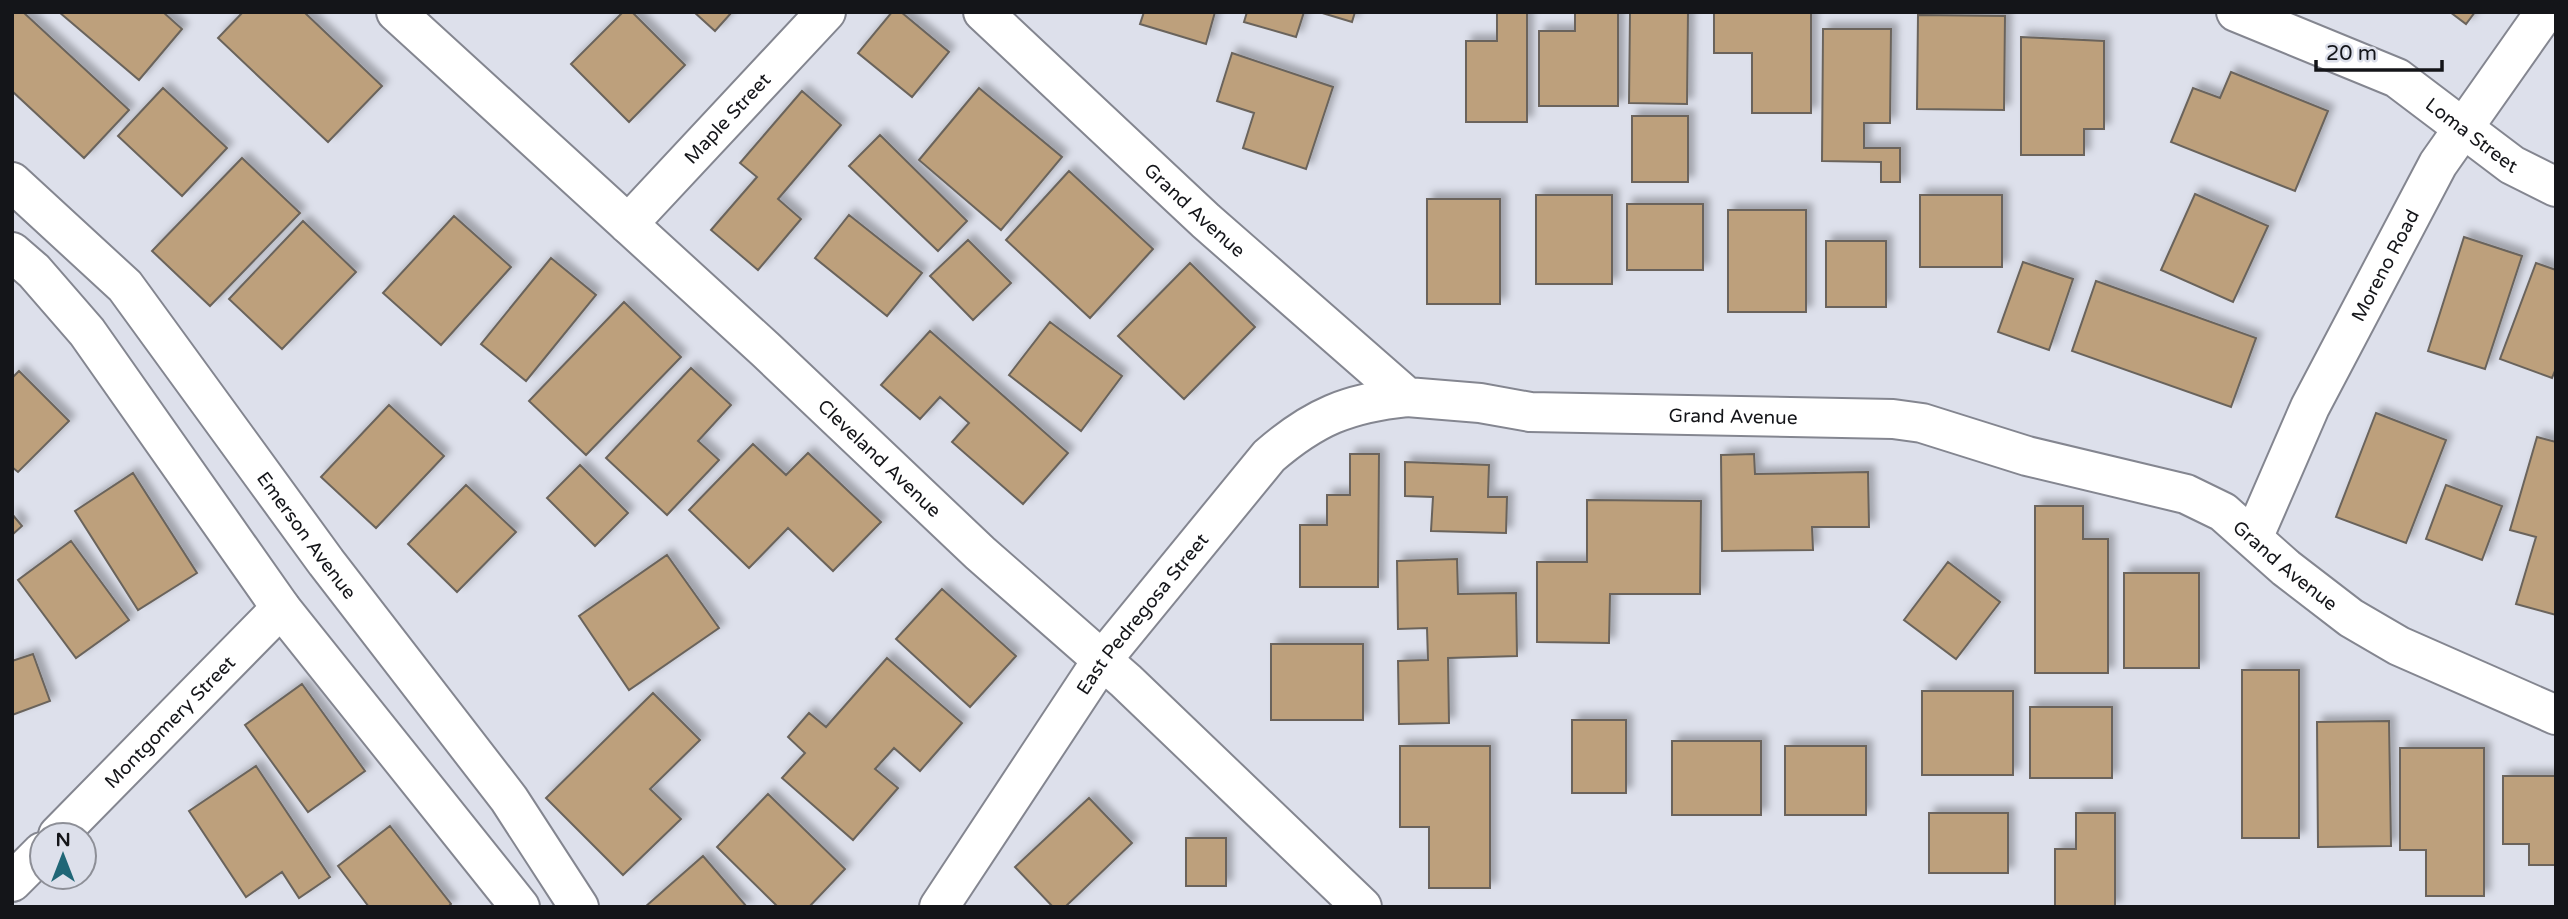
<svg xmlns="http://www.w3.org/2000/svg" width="2568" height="919" font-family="'Varela Round',sans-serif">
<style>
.building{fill:#bda07b;stroke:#6a645c;stroke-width:2;filter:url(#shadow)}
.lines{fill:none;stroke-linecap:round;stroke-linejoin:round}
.minor-casing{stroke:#848690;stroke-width:42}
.minor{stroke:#fff;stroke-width:38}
.labels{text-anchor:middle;stroke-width:5;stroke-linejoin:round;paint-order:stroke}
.street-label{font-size:19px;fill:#141519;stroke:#dde0eb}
</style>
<defs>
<filter id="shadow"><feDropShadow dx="6" dy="-6" stdDeviation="3.5" flood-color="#0004"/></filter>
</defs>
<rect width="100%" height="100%" fill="#dde0eb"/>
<path class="building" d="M 12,12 L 23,12 L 129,110 L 84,158 L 12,91 Z
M 59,12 L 163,12 L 182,29 L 139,80 Z
M 243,12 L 304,12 L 382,86 L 328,142 L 218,38 Z
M 623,12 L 632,12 L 685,65 L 629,122 L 571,64 Z
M 694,12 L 732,12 L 715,31 Z
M 892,12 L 901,12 L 949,52 L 912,97 L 858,53 Z
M 1144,12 L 1215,12 L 1206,44 L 1140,24 Z
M 1247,12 L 1304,12 L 1296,37 L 1244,22 Z
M 1319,12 L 1355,12 L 1352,22 Z
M 1497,12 L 1527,12 L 1527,122 L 1466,122 L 1466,41 L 1497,41 Z
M 1575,12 L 1618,12 L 1618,106 L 1539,106 L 1539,31 L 1575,31 Z
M 1630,12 L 1688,12 L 1687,104 L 1629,103 Z
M 1714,12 L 1811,12 L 1811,113 L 1752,113 L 1752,53 L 1714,53 Z
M 2450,12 L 2475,12 L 2466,24 Z
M 1918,15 L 2005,16 L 2004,110 L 1917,109 Z
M 1823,29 L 1891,29 L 1890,123 L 1864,123 L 1864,148 L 1900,148 L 1900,182 L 1881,182 L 1881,162 L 1822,161 Z
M 2021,37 L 2104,41 L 2104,129 L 2084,129 L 2084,155 L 2021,155 Z
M 1232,53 L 1333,87 L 1306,169 L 1243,148 L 1254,113 L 1217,101 Z
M 2231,72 L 2328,111 L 2295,191 L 2171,142 L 2193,88 L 2220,98 Z
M 163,88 L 227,148 L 182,196 L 118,136 Z
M 979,88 L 1062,157 L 1001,230 L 919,160 Z
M 802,91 L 841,125 L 778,199 L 801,219 L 758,270 L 711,230 L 757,177 L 740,163 Z
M 1632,116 L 1688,116 L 1688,182 L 1632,182 Z
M 880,135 L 967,221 L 938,251 L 849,166 Z
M 242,158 L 300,213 L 210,306 L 152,251 Z
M 1069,171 L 1153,249 L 1090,318 L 1006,240 Z
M 2195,194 L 2268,226 L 2233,302 L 2161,270 Z
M 1536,195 L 1612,195 L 1612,284 L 1536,284 Z
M 1920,195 L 2002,195 L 2002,267 L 1920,267 Z
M 1427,199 L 1500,199 L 1500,304 L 1427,304 Z
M 1627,204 L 1703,204 L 1703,270 L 1627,270 Z
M 1728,210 L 1806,210 L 1806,312 L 1728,312 Z
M 849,215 L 922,273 L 887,316 L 815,258 Z
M 454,216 L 511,267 L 441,345 L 383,293 Z
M 303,221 L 356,272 L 282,349 L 229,299 Z
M 2464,237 L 2522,256 L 2485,369 L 2428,351 Z
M 968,240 L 1011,283 L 973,320 L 930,276 Z
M 1826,241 L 1886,241 L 1886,307 L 1826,307 Z
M 551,258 L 596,295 L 526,381 L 481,344 Z
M 2023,262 L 2073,279 L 2049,350 L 1998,332 Z
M 1190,263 L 1255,327 L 1184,399 L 1118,336 Z
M 2536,263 L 2556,270 L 2556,368 L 2552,378 L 2500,359 Z
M 2096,281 L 2256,338 L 2231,407 L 2072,351 Z
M 624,302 L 681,357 L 586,455 L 529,401 Z
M 1050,322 L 1122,376 L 1081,431 L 1009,375 Z
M 930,331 L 1068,453 L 1023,504 L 952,442 L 969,423 L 940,397 L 920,419 L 881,385 Z
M 691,368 L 731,405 L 698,441 L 719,460 L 667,515 L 606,458 Z
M 19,371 L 69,421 L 18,472 L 12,467 L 12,378 Z
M 389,405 L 444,456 L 376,528 L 321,477 Z
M 2376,413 L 2446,440 L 2406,543 L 2336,517 Z
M 2537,437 L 2556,442 L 2556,615 L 2516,604 L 2536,537 L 2510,530 Z
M 753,444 L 786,475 L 808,453 L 881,522 L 833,571 L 788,528 L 749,568 L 689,510 Z
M 1350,454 L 1379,454 L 1378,587 L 1300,587 L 1300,525 L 1327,525 L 1327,495 L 1350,495 Z
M 1754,454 L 1755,474 L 1868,472 L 1869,527 L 1812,527 L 1813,550 L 1722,551 L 1721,455 Z
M 1405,462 L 1489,465 L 1488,497 L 1507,497 L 1506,533 L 1431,531 L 1433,497 L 1405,496 Z
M 580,465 L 628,513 L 595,546 L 547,498 Z
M 133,473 L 197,573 L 138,610 L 75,511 Z
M 466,485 L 516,532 L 457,592 L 408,544 Z
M 2446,485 L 2502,506 L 2482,560 L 2426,539 Z
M 1587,500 L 1701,501 L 1700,594 L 1610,594 L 1609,643 L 1537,642 L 1537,562 L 1587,562 Z
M 2035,506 L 2083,506 L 2083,539 L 2108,539 L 2108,673 L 2035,673 Z
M 12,514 L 22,526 L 12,535 Z
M 71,541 L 129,620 L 76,658 L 18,580 Z
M 667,555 L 719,628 L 629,690 L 579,616 Z
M 1457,559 L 1458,594 L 1516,593 L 1517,656 L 1448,658 L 1449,723 L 1399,724 L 1398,661 L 1428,660 L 1427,628 L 1398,629 L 1397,561 Z
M 1948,562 L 2000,602 L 1956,659 L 1904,620 Z
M 2124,573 L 2199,573 L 2199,668 L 2124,668 Z
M 942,589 L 1016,656 L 970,707 L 896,639 Z
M 1271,644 L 1363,644 L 1363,720 L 1271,720 Z
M 33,654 L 50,701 L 12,715 L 12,661 Z
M 887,658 L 962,723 L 920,771 L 894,748 L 875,769 L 898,788 L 853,840 L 782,778 L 805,753 L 788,737 L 809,713 L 826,727 Z
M 2242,670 L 2299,670 L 2299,838 L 2242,838 Z
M 302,684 L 365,771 L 308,812 L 245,725 Z
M 1922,691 L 2013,691 L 2013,775 L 1922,775 Z
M 653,693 L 700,740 L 650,789 L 681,819 L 623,875 L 546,798 Z
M 2030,707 L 2112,707 L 2112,778 L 2030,778 Z
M 1572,720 L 1626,720 L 1626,793 L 1572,793 Z
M 2389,721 L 2391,846 L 2318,847 L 2317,722 Z
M 1672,741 L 1761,741 L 1761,815 L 1672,815 Z
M 1400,746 L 1490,746 L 1490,888 L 1429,888 L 1429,827 L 1400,827 Z
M 1785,746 L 1866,746 L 1866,815 L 1785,815 Z
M 2400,748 L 2484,748 L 2484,896 L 2426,896 L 2426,850 L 2400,850 Z
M 256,766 L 330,877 L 299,898 L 282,872 L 246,897 L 189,811 Z
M 2503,776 L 2556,776 L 2556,865 L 2529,865 L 2529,844 L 2503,844 Z
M 768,794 L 845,869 L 809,907 L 778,907 L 717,847 Z
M 1089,798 L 1132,843 L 1065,907 L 1053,907 L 1015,867 Z
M 1929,813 L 2008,813 L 2008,873 L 1929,873 Z
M 2076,813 L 2115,813 L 2115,907 L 2055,907 L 2055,849 L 2076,849 Z
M 390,826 L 451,904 L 448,907 L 369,907 L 338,866 Z
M 1186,838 L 1226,838 L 1226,886 L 1186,886 Z
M 703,856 L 747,907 L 645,907 Z"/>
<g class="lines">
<defs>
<g id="minor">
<path id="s1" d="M 396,12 L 766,350 L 980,553 L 1126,681 L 1362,907"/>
<path id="s2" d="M 983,12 L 1206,221 L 1407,397 L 1480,403 L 1530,412 L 1893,419 L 1922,423 L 2027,456 L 2186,494 L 2223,512 L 2286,568 L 2351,618 L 2399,646 L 2556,715"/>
<path id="s3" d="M 2236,12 L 2397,78 L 2512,165 L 2556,187"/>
<path id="s4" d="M 12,182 L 125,286 L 326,562 L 509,799 L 579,907"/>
<path id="s5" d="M 628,224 L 826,12"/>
<path d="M 12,252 L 34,271 L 87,332 L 281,608 L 520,907"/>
<path id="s6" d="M 2254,536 L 2310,407 L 2438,164 L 2545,12"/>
<path id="s7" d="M 58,835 L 281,608"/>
<path d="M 12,882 L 42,852"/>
<path id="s8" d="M 939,907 L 1102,660 L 1269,456 C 1314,417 1348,403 1407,397"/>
</g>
</defs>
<use href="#minor" class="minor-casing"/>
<use href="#minor" class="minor"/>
</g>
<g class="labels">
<g class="street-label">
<text dy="7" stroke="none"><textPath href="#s5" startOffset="145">Maple Street</textPath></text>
<text dy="7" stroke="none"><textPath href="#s3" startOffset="268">Loma Street</textPath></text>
<text dy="7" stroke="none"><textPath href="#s2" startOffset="290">Grand Avenue</textPath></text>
<text dy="7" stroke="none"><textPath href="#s6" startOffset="301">Moreno Road</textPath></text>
<text dy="7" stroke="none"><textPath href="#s2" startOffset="900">Grand Avenue</textPath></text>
<text dy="7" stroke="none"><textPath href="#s1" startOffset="658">Cleveland Avenue</textPath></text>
<text dy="7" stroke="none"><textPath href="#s4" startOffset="462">Emerson Avenue</textPath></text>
<text dy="7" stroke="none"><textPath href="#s2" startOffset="1486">Grand Avenue</textPath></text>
<text dy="7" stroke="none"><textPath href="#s8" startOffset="357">East Pedregosa Street</textPath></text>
<text dy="7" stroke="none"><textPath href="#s7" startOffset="159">Montgomery Street</textPath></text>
</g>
</g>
<rect width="2568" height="919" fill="none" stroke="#141519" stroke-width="28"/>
<g transform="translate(63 856)"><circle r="33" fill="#dde0eb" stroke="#8d8f97" stroke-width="2"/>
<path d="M0-5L12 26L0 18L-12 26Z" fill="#206676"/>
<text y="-10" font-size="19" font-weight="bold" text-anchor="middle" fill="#141519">N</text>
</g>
<path d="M2316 60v10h126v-10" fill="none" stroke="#141519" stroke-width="3.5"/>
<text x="2326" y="60" font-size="21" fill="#141519" stroke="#dde0eb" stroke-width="5" paint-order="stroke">20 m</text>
</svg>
